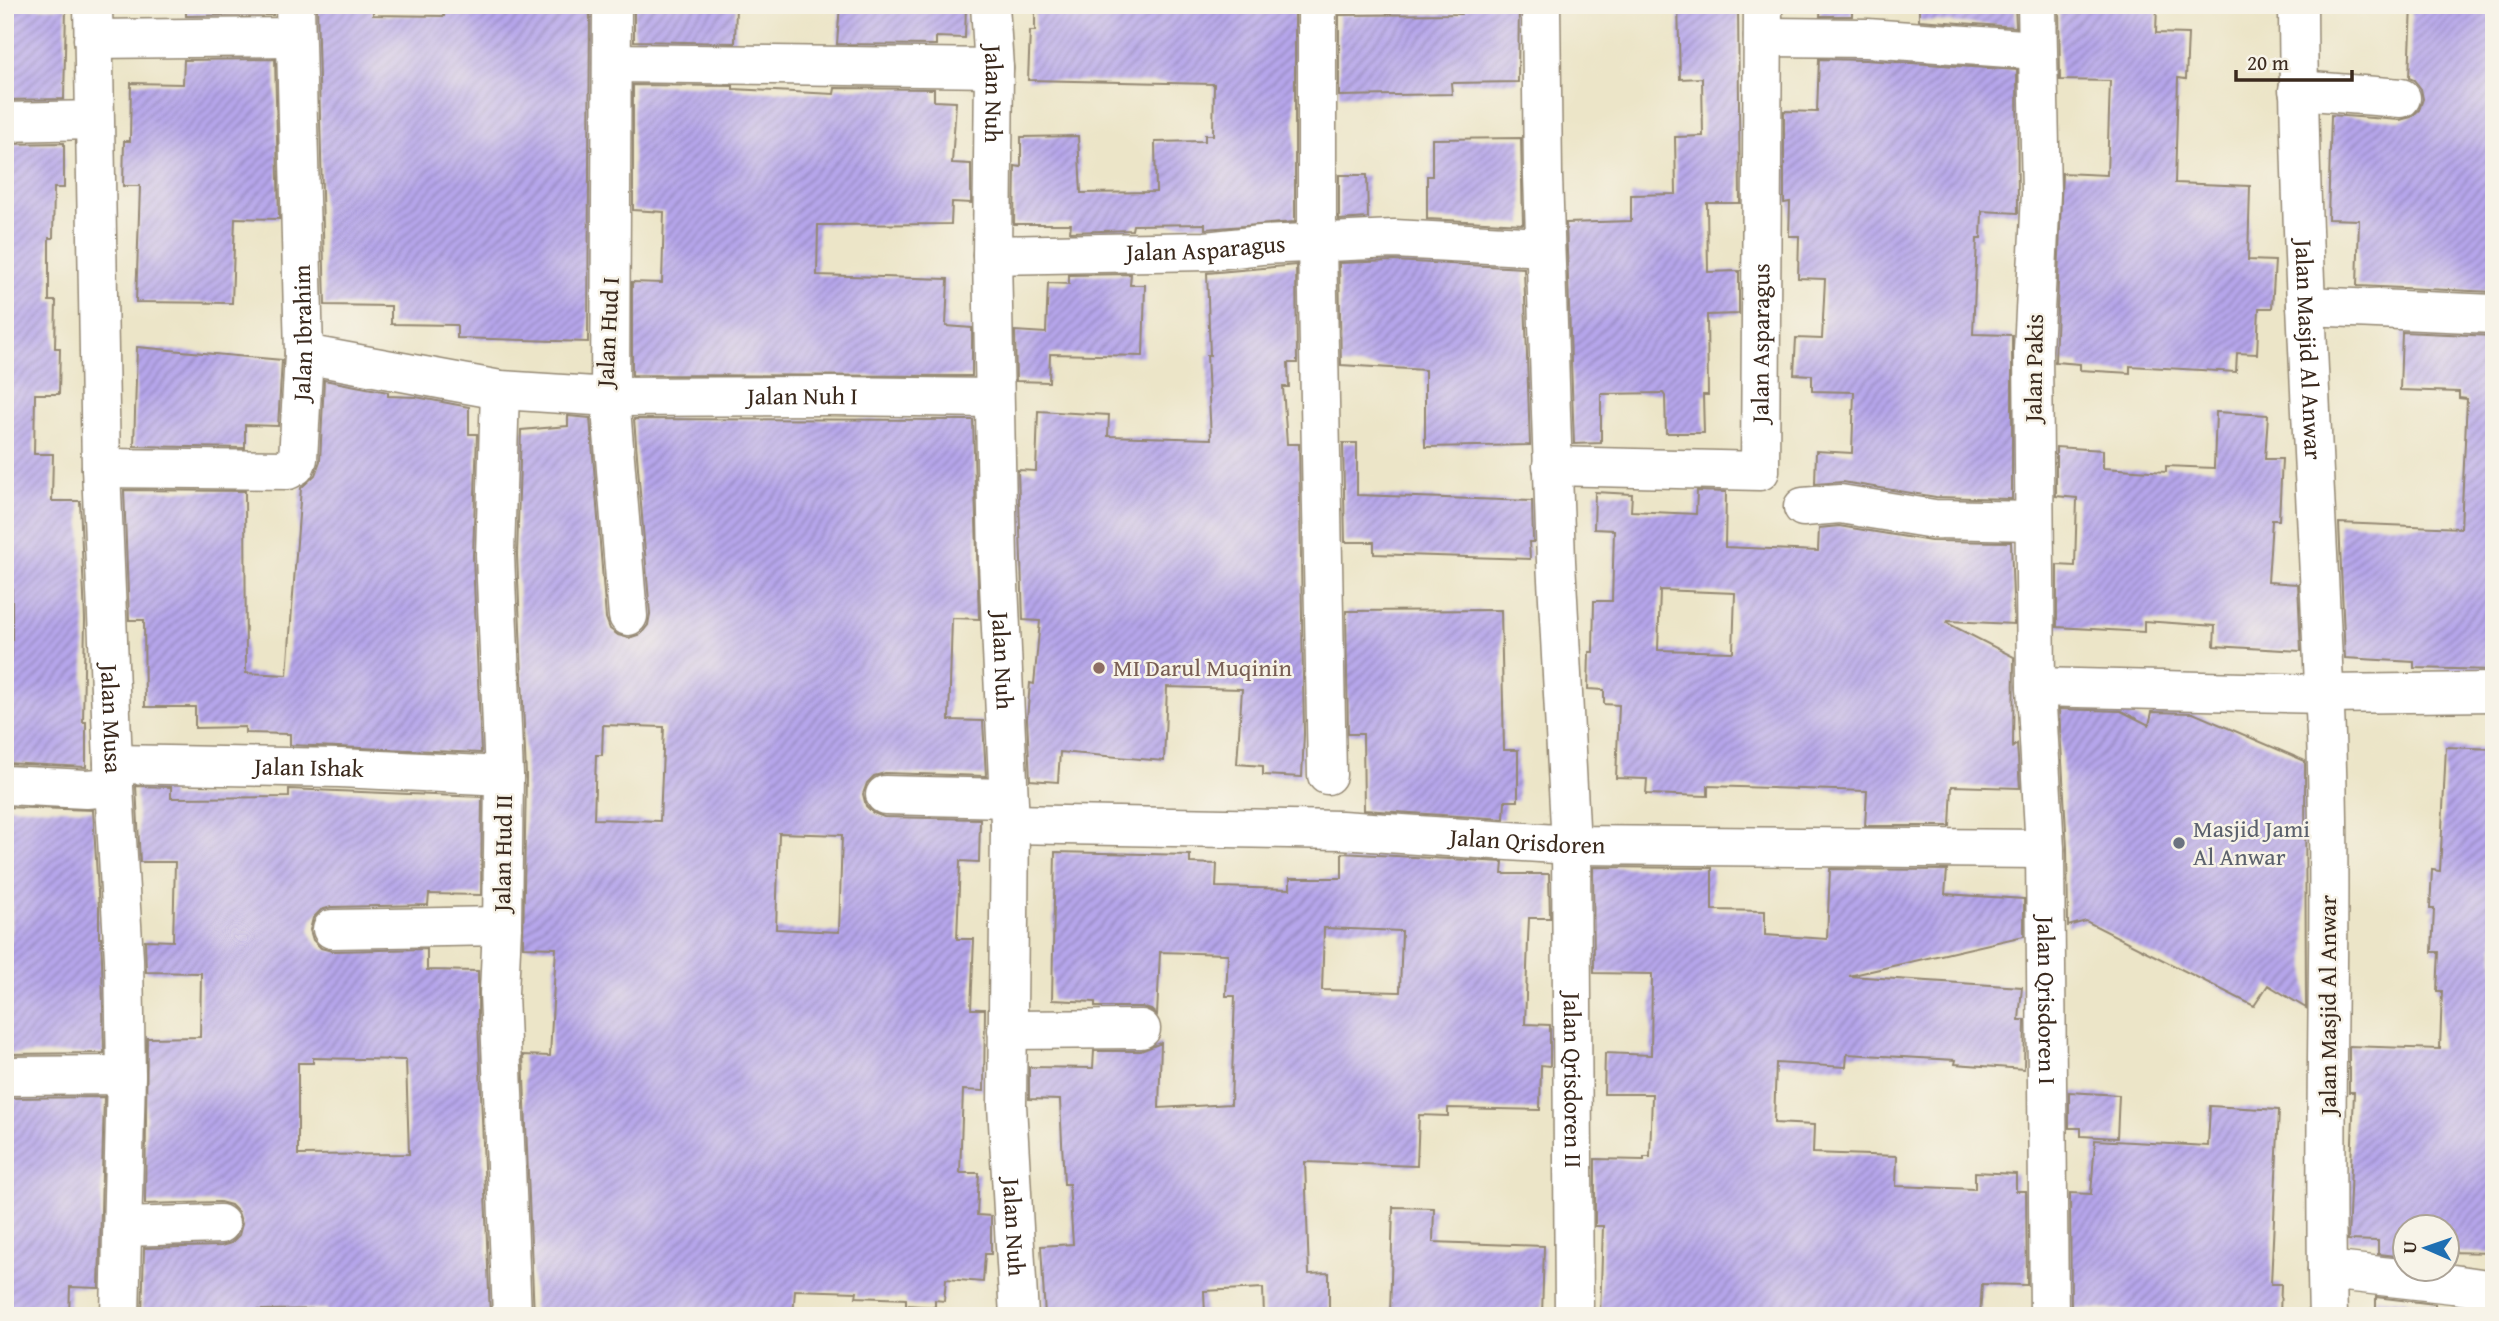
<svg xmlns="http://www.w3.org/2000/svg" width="2499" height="1321" font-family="'Gentium Book Plus',serif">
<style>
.building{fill:url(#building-hatch);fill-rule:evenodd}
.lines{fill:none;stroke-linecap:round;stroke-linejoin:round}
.minor-casing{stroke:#948873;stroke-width:41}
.tertiary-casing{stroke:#948873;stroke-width:41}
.minor{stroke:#fff;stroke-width:38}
.tertiary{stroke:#fff;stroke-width:38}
.education-dot{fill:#8d6e63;stroke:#f7f3e8;stroke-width:2.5}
.worship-dot{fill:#6b7280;stroke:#f7f3e8;stroke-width:2.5}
.labels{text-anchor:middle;stroke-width:5;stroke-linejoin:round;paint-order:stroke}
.street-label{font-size:24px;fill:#3b2a1e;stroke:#f7f3e8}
.education-label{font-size:24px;fill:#785e54;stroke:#f7f3e8;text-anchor:start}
.worship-label{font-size:24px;fill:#5b616d;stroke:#f7f3e8;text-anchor:start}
</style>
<defs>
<pattern id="building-hatch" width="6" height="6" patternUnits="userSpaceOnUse" patternTransform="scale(1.75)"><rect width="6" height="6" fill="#b6a6eb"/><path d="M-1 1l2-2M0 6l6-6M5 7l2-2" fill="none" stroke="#9587be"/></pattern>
</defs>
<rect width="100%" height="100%" fill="#f7f3e8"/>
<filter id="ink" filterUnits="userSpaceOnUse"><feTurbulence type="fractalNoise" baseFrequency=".0143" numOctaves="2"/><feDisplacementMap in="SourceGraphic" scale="14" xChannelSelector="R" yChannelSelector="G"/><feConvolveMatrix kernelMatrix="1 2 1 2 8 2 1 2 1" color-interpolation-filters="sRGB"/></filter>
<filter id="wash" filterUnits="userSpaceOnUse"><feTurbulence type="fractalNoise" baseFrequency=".00686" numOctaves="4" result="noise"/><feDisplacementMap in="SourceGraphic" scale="28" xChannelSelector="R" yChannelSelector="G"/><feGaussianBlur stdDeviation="1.57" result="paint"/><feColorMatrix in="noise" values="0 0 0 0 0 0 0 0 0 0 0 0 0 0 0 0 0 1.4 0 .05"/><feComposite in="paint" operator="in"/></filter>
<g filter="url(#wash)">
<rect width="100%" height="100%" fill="#ece5c8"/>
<g id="blocks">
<path class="building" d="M 186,5 L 273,5 L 273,15 L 186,16 Z
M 317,5 L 373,5 L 373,15 L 444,16 L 444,6 L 590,5 L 588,342 L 457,338 L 457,325 L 391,324 L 391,306 L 325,305 Z
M 634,5 L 736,5 L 735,43 L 634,41 Z
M 840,5 L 966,5 L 965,38 L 936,37 L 936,45 L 837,44 Z
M 1035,5 L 1231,9 L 1231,5 L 1295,5 L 1295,222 L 1205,229 L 1205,224 L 1133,225 L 1132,230 L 1070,232 L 1071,224 L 1014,224 L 1015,166 L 1021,167 L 1021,137 L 1078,136 L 1081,193 L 1156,192 L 1155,142 L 1205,141 L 1205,135 L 1213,135 L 1214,84 L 1028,80 L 1030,31 L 1035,31 Z
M 1461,5 L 1519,5 L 1518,82 L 1451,83 L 1452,94 L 1339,96 L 1339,15 L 1461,14 Z
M 1678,5 L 1738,5 L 1740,203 L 1707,203 L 1708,272 L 1739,271 L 1739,314 L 1707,315 L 1708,395 L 1703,395 L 1704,433 L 1666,433 L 1665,396 L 1663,393 L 1601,394 L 1601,443 L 1574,444 L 1566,223 L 1631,221 L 1631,195 L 1676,194 L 1675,137 L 1703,136 L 1702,78 L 1680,79 Z
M 1821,5 L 1852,5 L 1852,16 L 1820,16 Z
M 1919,5 L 2015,5 L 2016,27 L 1919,20 Z
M 2059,5 L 2157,5 L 2156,33 L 2188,34 L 2186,79 L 2178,78 L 2175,183 L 2250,186 L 2248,260 L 2275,261 L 2272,308 L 2259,308 L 2257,354 L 2237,353 L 2236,372 L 2130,366 L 2130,373 L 2080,370 L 2080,364 L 2055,362 L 2062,173 L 2107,175 L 2110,81 L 2060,80 Z
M 2412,5 L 2494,5 L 2494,292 L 2357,286 L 2359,220 L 2328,219 L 2331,115 L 2400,120 L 2411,117 L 2419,110 L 2423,99 L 2421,89 L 2414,80 L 2409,78 Z
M 5,8 L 66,8 L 64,99 L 5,100 Z
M 275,59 L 279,219 L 235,218 L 232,303 L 136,302 L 140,186 L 123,186 L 124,141 L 130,141 L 131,83 L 183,84 L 184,60 Z
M 1819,59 L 1866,60 L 2017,70 L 2018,213 L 1982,211 L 1981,239 L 1977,239 L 1973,334 L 2012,335 L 2012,499 L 1936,497 L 1843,482 L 1815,484 L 1816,451 L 1852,453 L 1854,392 L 1812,391 L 1812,375 L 1794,374 L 1796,338 L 1822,339 L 1825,279 L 1798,278 L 1799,236 L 1789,236 L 1790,202 L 1784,203 L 1784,111 L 1817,112 Z
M 633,85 L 733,86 L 733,89 L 834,94 L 835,88 L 934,89 L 934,101 L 956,102 L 952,163 L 971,164 L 971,203 L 952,202 L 951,224 L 818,225 L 817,275 L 948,279 L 946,326 L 972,328 L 972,376 L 632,375 L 632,282 L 662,283 L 664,212 L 633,210 Z
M 1521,138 L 1523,224 L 1427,219 L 1427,176 L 1432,176 L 1432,139 Z
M 64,143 L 64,188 L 54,188 L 53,238 L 49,238 L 49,301 L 56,301 L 55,348 L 60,348 L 59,394 L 35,394 L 34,454 L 53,454 L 52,501 L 80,501 L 85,620 L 83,722 L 86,722 L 86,767 L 5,763 L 5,657 L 12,657 L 12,565 L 5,565 L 5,144 Z
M 1339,175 L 1367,175 L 1368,218 L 1339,220 Z
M 1394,261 L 1524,268 L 1530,445 L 1425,447 L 1425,370 L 1341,365 L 1339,263 Z
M 1296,265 L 1297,363 L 1288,363 L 1289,387 L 1283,387 L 1287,444 L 1299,444 L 1304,734 L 1302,777 L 1263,775 L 1263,766 L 1237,764 L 1242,689 L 1167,687 L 1164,761 L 1060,752 L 1058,782 L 1030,780 L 1027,719 L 1030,683 L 1034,684 L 1040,621 L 1023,620 L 1018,470 L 1036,471 L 1038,411 L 1109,415 L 1108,436 L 1211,439 L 1207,355 L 1210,355 L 1207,273 Z
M 1131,274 L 1130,285 L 1145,285 L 1143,356 L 1050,354 L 1049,382 L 1016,381 L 1015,331 L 1046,333 L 1048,283 L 1069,284 L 1069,275 Z
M 2402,332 L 2494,336 L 2494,670 L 2414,668 L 2414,662 L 2345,658 L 2339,523 L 2461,528 L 2467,399 L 2459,398 L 2459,392 L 2400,390 Z
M 137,347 L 282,360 L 278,426 L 245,425 L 245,448 L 134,446 Z
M 324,380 L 388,392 L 388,396 L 416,397 L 469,407 L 469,434 L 477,434 L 473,556 L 481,753 L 290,745 L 290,734 L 245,733 L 245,727 L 195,728 L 195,707 L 145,707 L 144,620 L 129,620 L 124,490 L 245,491 L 246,673 L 287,675 L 301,488 L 315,475 L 320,461 Z
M 2216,412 L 2268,415 L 2265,459 L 2282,459 L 2279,520 L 2272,520 L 2268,582 L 2298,584 L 2301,651 L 2214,646 L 2215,626 L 2144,621 L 2144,632 L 2057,627 L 2057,565 L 2075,566 L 2077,498 L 2056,496 L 2056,447 L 2103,450 L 2103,468 L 2166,472 L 2166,466 L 2214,468 Z
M 568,416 L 590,418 L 606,618 L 610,629 L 618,635 L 629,638 L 641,634 L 648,625 L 650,614 L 634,419 L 973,420 L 979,619 L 952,618 L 949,720 L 983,721 L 986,776 L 885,773 L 874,776 L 867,783 L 863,794 L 866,806 L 873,813 L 884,817 L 980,819 L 979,862 L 960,861 L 957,939 L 974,939 L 971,1009 L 985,1009 L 984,1091 L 963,1090 L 960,1173 L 979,1173 L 977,1215 L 991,1216 L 991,1254 L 985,1254 L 983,1282 L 946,1279 L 944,1301 L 935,1300 L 935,1307 L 906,1305 L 906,1299 L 856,1297 L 857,1292 L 795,1290 L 793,1316 L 534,1316 L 523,1055 L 550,1056 L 556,948 L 523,947 L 526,776 L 517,555 L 521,430 L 568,426 ZM 603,725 L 664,727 L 660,821 L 594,819 L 596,755 L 602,755 ZM 779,833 L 842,835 L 839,932 L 776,929 Z
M 1343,443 L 1357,443 L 1357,495 L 1532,501 L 1533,542 L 1529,542 L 1530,559 L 1374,554 L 1374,542 L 1345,542 Z
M 1697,491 L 1726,492 L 1725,547 L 1818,551 L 1819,528 L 1839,526 L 1931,541 L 2011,542 L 2014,624 L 1948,621 L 1947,623 L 2014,657 L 2013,747 L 2017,744 L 2020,788 L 1952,786 L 1950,826 L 1865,826 L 1867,791 L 1708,786 L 1708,796 L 1646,794 L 1647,779 L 1616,778 L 1619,705 L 1604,704 L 1604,690 L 1588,689 L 1589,652 L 1593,652 L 1594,601 L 1612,601 L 1614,530 L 1594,529 L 1595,492 L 1632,494 L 1631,511 L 1696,514 ZM 1660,590 L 1735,593 L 1733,652 L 1658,650 Z
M 1501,610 L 1504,750 L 1518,750 L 1518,801 L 1505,801 L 1504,819 L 1364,810 L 1363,734 L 1348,734 L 1346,611 Z
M 2059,709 L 2121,711 L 2149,725 L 2152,712 L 2193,713 L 2305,761 L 2306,1008 L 2268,985 L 2254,1006 L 2086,921 L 2068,926 L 2067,848 Z
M 2446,747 L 2494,749 L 2494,1253 L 2446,1252 L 2446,1227 L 2404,1227 L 2404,1257 L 2378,1254 L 2378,1241 L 2348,1240 L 2354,1092 L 2349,1092 L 2349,1046 L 2440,1049 L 2442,991 L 2437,991 L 2439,952 L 2432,952 L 2434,909 L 2430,909 L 2432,870 L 2440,871 Z
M 136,786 L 171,787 L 171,798 L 289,797 L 289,789 L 482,797 L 481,895 L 429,894 L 428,905 L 331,907 L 321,910 L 313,918 L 310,930 L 313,940 L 321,948 L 332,951 L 427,949 L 427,970 L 478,971 L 478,1019 L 490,1316 L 327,1316 L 327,1309 L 186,1311 L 186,1316 L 142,1316 L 144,1248 L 221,1246 L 231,1243 L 239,1235 L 242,1224 L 238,1212 L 231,1205 L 220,1202 L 145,1204 L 147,1038 L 200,1037 L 201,973 L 146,972 L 145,940 L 173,941 L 175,862 L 140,862 ZM 313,1058 L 406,1060 L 409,1154 L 298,1155 L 298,1063 L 313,1063 Z
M 5,807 L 93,810 L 99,909 L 99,938 L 101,938 L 102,960 L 104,1053 L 5,1054 L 5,943 L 11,943 L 12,879 L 5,879 Z
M 1055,852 L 1190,855 L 1190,863 L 1217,864 L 1216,887 L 1290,889 L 1290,878 L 1342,878 L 1342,853 L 1503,862 L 1502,874 L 1549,874 L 1550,918 L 1529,918 L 1528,940 L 1525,1024 L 1550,1025 L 1550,1066 L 1541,1065 L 1540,1110 L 1448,1108 L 1448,1116 L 1419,1115 L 1417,1166 L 1305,1162 L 1309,1274 L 1329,1273 L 1329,1316 L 1264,1316 L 1263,1288 L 1204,1291 L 1205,1316 L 1045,1316 L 1041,1246 L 1073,1244 L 1069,1184 L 1064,1184 L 1060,1100 L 1029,1099 L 1029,1067 L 1093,1068 L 1094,1051 L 1141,1051 L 1161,1043 L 1159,1108 L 1231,1104 L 1235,996 L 1226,996 L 1228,954 L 1160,952 L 1157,1015 L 1151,1010 L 1142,1007 L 1095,1007 L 1095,1002 L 1052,1000 ZM 1324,928 L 1402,931 L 1400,992 L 1322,990 Z
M 1593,867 L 1712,868 L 1712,910 L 1765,911 L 1765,935 L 1827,939 L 1830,869 L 1947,870 L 1945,894 L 2024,899 L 2024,936 L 1849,976 L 2022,987 L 2019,1020 L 2025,1020 L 2024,1069 L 1955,1064 L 1956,1060 L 1847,1054 L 1846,1067 L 1776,1063 L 1774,1123 L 1814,1125 L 1813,1153 L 1897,1156 L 1896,1186 L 1975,1189 L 1975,1172 L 2016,1174 L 2016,1191 L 2026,1191 L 2027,1285 L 1982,1284 L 1980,1316 L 1600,1316 L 1603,1226 L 1595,1226 L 1595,1159 L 1644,1160 L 1644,1157 L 1650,1157 L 1652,1094 L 1604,1094 L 1605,1053 L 1651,1055 L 1652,974 L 1594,973 Z
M 2069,1092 L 2119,1095 L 2117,1138 L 2081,1136 L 2081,1128 L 2069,1128 Z
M 104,1097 L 99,1288 L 70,1287 L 69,1316 L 5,1316 L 5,1098 Z
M 2210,1106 L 2279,1110 L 2271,1284 L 2281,1284 L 2280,1316 L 2160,1316 L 2160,1312 L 2071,1308 L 2070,1193 L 2091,1194 L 2095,1140 L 2208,1146 Z
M 1393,1207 L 1434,1208 L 1433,1242 L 1544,1246 L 1542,1316 L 1390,1316 Z
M 2376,1297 L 2435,1304 L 2435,1316 L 2376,1316 Z"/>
</g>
</g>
<g filter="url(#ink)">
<use href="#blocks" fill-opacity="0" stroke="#948873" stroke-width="2"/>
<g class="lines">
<defs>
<g id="minor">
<path id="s1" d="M 93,5 L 101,468 L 114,787 L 124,959 L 126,1075 L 120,1316"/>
<path d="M 612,5 L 610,397 L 628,616"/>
<path id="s2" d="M 990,5 L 994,68 L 992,255 L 998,563 L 1010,824 L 1007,1105 L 1019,1316"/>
<path d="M 1317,5 L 1317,242 L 1327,775"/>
<path id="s3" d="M 1541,5 L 1543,176 L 1556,561 L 1571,845 L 1574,1316"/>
<path id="s4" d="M 2037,5 L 2041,194 L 2033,350 L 2036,687 L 2045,849 L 2049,1316"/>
<path d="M 1763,37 L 1867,38 L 2037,50"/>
<path d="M 93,39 L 295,37"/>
<path d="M 612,63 L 994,68"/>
<path d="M 2298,90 L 2401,98"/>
<path d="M 5,122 L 94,120"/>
<path id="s5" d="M 992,255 L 1206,251 L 1261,245 L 1394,239 L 1545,247"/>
<path d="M 2306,306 L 2494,314"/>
<path id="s6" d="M 304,354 L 500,390 L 610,397 L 834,396 L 994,398"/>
<path d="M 500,390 L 495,555 L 504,776 L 502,926 L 499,993 L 512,1316"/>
<path id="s7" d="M 1552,466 L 1760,471 L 1763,5"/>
<path id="s8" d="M 101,468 L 288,470 L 295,466 L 298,459 L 304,354 L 295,5"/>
<path d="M 1803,507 L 1840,504 L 1934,519 L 2034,521"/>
<path d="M 2036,687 L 2324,694 L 2494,692"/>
<path id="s9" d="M 113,764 L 340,768 L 504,776"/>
<path d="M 5,785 L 86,789 L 114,787"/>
<path d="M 885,795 L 1007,798"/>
<path id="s10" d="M 1010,824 L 1341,830 L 1571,845 L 2045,849"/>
<path d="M 332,929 L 502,926"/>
<path d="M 1007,1030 L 1141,1029"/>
<path d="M 5,1076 L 126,1075"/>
<path d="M 123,1227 L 220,1224"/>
<path d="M 2327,1270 L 2453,1284 L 2494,1290"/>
</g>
<g id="tertiary">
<path id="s11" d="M 2298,5 C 2299,249 2317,492 2326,736 C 2333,929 2322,1123 2328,1316"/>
</g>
</defs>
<use href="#minor" class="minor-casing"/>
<use href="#tertiary" class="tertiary-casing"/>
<use href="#minor" class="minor"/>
<use href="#tertiary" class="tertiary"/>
</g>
</g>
<circle class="education-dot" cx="1099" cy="668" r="7"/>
<circle class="worship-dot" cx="2179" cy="843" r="7"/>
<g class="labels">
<g class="street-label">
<text dy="8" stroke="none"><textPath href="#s2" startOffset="89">Jalan Nuh</textPath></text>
<text dy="8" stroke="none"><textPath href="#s5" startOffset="214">Jalan Asparagus</textPath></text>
<text transform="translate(608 332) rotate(-87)" y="8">Jalan Hud I</text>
<text dy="8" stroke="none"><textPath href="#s8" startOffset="329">Jalan Ibrahim</textPath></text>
<text dy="8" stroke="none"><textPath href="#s7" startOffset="336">Jalan Asparagus</textPath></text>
<text dy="8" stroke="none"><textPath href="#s11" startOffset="345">Jalan Masjid Al Anwar</textPath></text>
<text transform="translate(2034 368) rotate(-89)" y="8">Jalan Pakis</text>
<text dy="8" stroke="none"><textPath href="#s6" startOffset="502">Jalan Nuh I</textPath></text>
<text dy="8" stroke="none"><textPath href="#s2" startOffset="656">Jalan Nuh</textPath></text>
<text dy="8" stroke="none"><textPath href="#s1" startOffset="714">Jalan Musa</textPath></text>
<text dy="8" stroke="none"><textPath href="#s9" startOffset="196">Jalan Ishak</textPath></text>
<text dy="8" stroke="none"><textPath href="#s10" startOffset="518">Jalan Qrisdoren</textPath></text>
<text transform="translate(503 853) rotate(-89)" y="8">Jalan Hud II</text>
<text dy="8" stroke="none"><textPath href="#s4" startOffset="996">Jalan Qrisdoren I</textPath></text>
<text transform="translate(2328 1005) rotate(-90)" y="8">Jalan Masjid Al Anwar</text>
<text dy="8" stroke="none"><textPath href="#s3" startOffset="1076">Jalan Qrisdoren II</textPath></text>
<text dy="8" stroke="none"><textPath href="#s2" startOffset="1223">Jalan Nuh</textPath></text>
</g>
<g class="education-label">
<text x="1113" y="676">MI Darul Muqinin</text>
</g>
<g class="worship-label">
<text x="2193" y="837">Masjid Jami<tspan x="2193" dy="28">Al Anwar</tspan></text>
</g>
</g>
<rect width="2499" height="1321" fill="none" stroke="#f7f3e8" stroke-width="28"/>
<g transform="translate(2426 1248) rotate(272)"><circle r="33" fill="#f7f3e8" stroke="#aca397" stroke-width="2"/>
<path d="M0-5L12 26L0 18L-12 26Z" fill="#1f6fb2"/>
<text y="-10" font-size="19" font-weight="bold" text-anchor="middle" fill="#3b2a1e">U</text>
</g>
<path d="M2236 70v10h116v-10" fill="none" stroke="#3b2a1e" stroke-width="3.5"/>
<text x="2247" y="70" font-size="21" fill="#3b2a1e" stroke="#f7f3e8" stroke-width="5" paint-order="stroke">20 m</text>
</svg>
